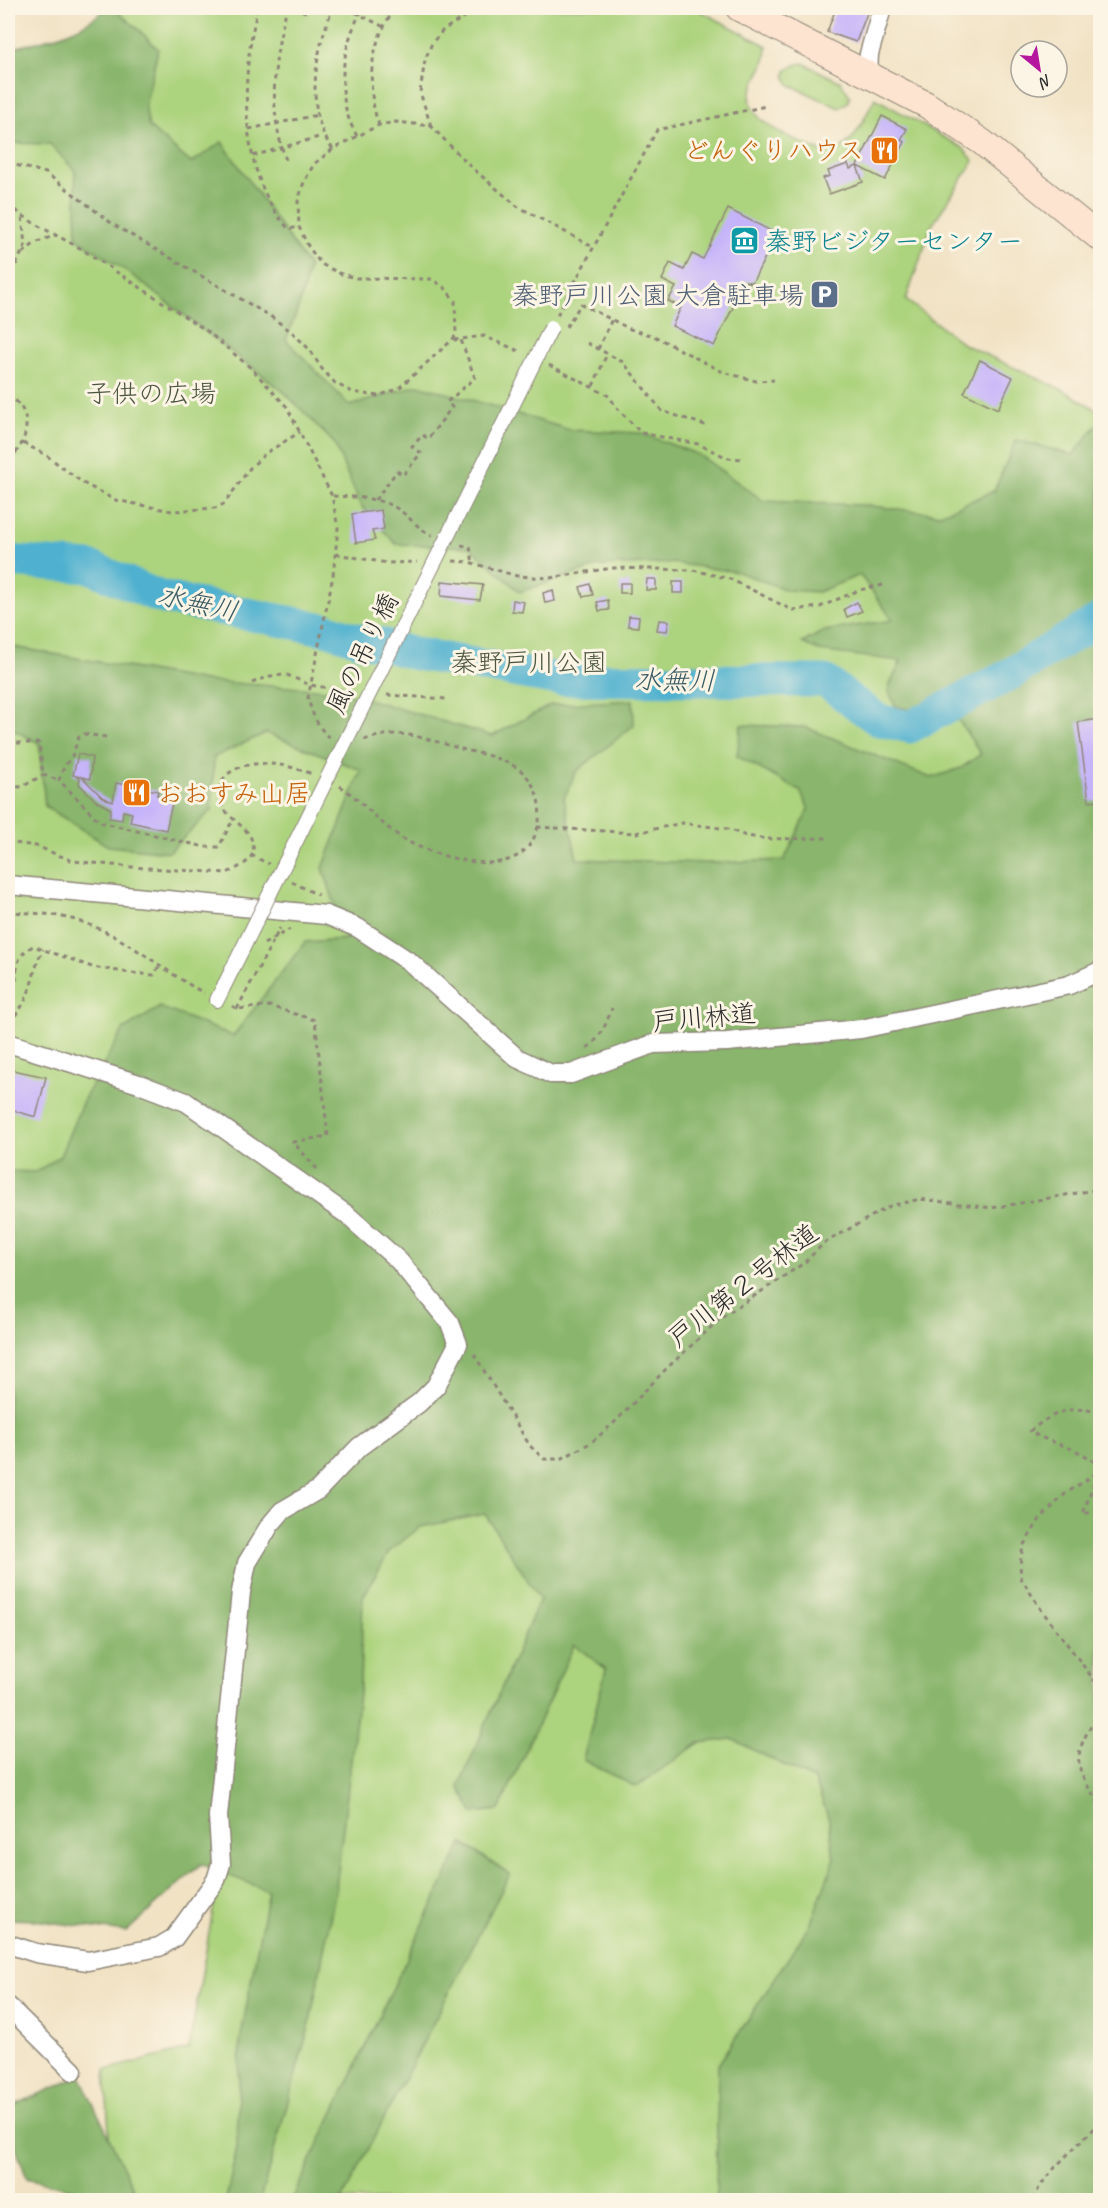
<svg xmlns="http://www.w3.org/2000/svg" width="1108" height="2208" font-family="Caveat,'Klee One',sans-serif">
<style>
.green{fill:#acd37d;stroke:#6c7f54;stroke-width:1.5}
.forest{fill:#89b56c;stroke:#5a704c;stroke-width:1.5}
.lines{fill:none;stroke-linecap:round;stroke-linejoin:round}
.river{stroke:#50b1cf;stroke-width:33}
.building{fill:#c5b3fa}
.pedestrian-casing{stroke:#8e8678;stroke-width:16}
.minor-casing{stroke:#8e8678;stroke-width:21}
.secondary-casing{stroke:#8e8678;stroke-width:28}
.path{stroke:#8e8678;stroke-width:3;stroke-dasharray:4.5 4.5;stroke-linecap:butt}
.pedestrian{stroke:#fff;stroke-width:14}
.minor{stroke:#fff;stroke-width:18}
.secondary{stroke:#fde4d0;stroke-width:26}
.pedestrian-bridge-casing{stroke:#8e8678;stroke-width:16;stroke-linecap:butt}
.pedestrian-bridge{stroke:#fff;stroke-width:14}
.labels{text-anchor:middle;stroke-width:6;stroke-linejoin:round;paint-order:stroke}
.food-label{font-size:26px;fill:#c56008;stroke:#fcf5e5;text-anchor:end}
.culture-label{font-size:26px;fill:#0d838f;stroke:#fcf5e5;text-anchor:start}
.service-label{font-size:26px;fill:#4e5e75;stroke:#fcf5e5;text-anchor:end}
.park-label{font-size:26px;fill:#4b5540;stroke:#fcf5e5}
.street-label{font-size:26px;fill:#2b2b2b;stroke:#fcf5e5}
.water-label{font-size:27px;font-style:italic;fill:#385a64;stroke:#fcf5e5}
</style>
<rect width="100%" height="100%" fill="#fcf5e5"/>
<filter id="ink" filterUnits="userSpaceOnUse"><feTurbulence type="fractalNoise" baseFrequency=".0167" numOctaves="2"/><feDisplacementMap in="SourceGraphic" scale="12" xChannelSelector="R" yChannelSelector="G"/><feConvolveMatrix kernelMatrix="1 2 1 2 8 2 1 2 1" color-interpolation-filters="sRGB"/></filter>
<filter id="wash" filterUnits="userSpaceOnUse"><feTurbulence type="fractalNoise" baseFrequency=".008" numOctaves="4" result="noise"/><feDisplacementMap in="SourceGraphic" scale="24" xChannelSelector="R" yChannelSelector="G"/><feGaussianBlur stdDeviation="1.35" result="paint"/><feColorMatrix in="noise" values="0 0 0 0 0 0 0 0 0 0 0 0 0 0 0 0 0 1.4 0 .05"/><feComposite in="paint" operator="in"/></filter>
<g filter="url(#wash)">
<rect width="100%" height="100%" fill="#f1e2c4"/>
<path class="green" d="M 121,8 L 695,8 L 767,46 C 766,69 759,70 752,89 C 739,123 802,142 825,153 C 855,149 861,123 875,98 L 963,148 L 974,161 L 932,225 L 906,300 L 965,345 L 1067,392 L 1100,412 L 1100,959 L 8,1213 L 8,58 L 102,26 L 122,10 Z
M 803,63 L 841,82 L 850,96 L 848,102 L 839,108 L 790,85 L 785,76 L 786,71 L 795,65 Z
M 504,1499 L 811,1740 L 866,1801 L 775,2200 L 116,2200 L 112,2180 L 105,2070 L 189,2049 L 239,1759 L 262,1577 Z"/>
<path class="forest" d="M 107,8 L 113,8 L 137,28 L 158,49 L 145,107 L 149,127 L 191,163 L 222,142 L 309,267 L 300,303 L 286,340 L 350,406 L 418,385 L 479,402 L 570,430 L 641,433 L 699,455 L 764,501 L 863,505 L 940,514 L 994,491 L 1016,440 L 1073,455 L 1100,421 L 1100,2200 L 716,2200 L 718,2065 L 810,1925 L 834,1860 L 829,1820 L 815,1781 L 732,1739 L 699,1743 L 636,1787 L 583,1760 L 606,1669 L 574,1645 L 499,1810 L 473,1813 L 459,1786 L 540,1599 L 485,1514 L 420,1527 L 389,1552 L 363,1597 L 360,1685 L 336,1888 L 309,2027 L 260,2200 L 226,2200 L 237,2147 L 240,2041 L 268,1891 L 201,1864 L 126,1932 L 33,1920 L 8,1919 L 8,1171 L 36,1172 L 60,1156 L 83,1101 L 123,1030 L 160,1007 L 233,1036 L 305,942 L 346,939 L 323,868 L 361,770 L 266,733 L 214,757 L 212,810 L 169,852 L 108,846 L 45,806 L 39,743 L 14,730 L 8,730 L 8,646 L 206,681 L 340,691 L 492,736 L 551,705 L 633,700 L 634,725 L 576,772 L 564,798 L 577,859 L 710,863 L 784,860 L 809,809 L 800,791 L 737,756 L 741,725 L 805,727 L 931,778 L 961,768 L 981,754 L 959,721 L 895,706 L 888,689 L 901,661 L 819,651 L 802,643 L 824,631 L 893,620 L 860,575 L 818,592 L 787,590 L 738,572 L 672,563 L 599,566 L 520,592 L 470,547 L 396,544 L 361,506 L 334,443 L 285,393 L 132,275 L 77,238 L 75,171 L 50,144 L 8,143 L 8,42 L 14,48 C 49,39 79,33 107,8 Z
M 462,1843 L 510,1874 L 342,2200 L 292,2200 Z
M 80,2076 L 137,2196 L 139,2200 L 97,2200 L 96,2195 L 27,2178 C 19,2156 8,2132 8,2108 Z"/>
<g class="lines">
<path class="river" d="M 8,561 L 90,567 L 160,597 L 329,630 L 364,642 L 381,644 L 411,653 L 558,679 L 825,681 L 878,720 L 910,727 L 1007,676 L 1100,619"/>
</g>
<g id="blocks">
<path class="building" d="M 836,8 L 869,8 L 856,42 L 827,32 Z
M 882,116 L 907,129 L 901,140 L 905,142 L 885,180 L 857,166 Z
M 848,164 L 850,169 L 857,166 L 863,182 L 829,194 L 823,178 L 830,176 L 828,171 Z
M 728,209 L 777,234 L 752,283 L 746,281 L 714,346 L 672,326 L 681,307 L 668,301 L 676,287 L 662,280 L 670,263 L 684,270 L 692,254 L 703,259 Z
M 980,360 L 1013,377 L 998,409 L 964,393 Z
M 381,510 L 384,529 L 372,531 L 375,540 L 356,543 L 352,514 Z
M 647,579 L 656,579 L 656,590 L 646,590 Z
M 442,581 L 483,585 L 480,600 L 441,596 Z
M 673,582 L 683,582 L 683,593 L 673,593 Z
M 620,583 L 630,583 L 630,593 L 620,593 Z
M 590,584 L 593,595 L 583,597 L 580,587 Z
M 553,590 L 555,601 L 545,603 L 543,593 Z
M 513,600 L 524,602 L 522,612 L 512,611 Z
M 608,600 L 609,610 L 599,611 L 597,602 Z
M 857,602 L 862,611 L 847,617 L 844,609 Z
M 629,616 L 639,617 L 638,627 L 628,626 Z
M 659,620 L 669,621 L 667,631 L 657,630 Z
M 1100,719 L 1100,800 L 1089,801 L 1078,722 Z
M 78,754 L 92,757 L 90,779 L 82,777 L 102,797 L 113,802 L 116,783 L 158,791 L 157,795 L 173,799 L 166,830 L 130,822 L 132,813 L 123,811 L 122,820 L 109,818 L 111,809 L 96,801 L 79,784 L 80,777 L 73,775 Z
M 8,1069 L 46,1077 L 36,1117 L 8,1109 Z"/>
</g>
</g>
<g filter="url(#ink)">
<use href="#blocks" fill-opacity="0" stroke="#8e8678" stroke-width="1.5"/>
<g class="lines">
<defs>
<path id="pedestrian" d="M 217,1000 L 223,988"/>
<path id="minor" d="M 868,74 L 869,54 L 882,8
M 8,885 L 326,915 L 358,928 L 410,962 L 517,1058 L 551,1074 L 571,1074 L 653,1044 L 727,1042 L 861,1029 L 1069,985 L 1100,971
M 8,1043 L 139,1084 L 186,1102 L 346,1214 L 399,1261 L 450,1323 L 458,1344 L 436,1386 L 419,1403 L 359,1447 L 318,1490 L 282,1511 L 270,1525 L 247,1563 L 241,1592 L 218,1816 L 221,1864 L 216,1880 L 174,1938 L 159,1947 L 88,1961 L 36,1953 L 8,1944
M 8,2006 L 73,2071"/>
<path id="secondary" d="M 739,8 L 927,105 L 982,142 L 1100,238"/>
</defs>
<use href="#pedestrian" class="pedestrian-casing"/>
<use href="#minor" class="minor-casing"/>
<use href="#secondary" class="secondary-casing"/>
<path class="path" d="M 258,8 C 240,74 238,176 289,229 L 299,227
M 293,8 L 306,12
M 347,8 L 384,27
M 379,125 C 365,88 370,39 396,8
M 431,126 L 420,92 L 425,60 L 432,43 L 443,30 L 479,8
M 249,129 L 318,115
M 357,136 C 334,98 341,46 363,8
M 333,149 C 303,112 316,47 333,8
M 253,156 L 322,136
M 286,160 C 268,112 273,57 287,8
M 8,163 L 46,173 L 114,225 L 270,316 L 292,332 L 309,349 L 322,369 L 335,383 L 352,392 L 378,396 L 398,389 L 452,340 L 456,335 L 455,301 L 445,288 L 432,279 L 356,278 L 341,274 L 321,264 L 308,246 L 299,227 L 298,201 L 304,182 L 314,164 L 333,149 L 379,125 L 396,122 L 431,126 L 471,167 L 517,206 L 593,247
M 8,205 L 35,224 L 80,248 L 207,331 L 252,369 L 287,407 L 332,496 L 338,528 L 333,576 L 308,698 C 312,714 317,725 329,738
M 23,253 L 35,243 L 56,235
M 8,281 L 25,246 L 22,215
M 557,315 L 657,130 L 766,106
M 566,327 L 581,304 L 630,329 L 654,336 L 723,372 L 756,381 L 774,380
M 454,340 L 484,336 L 521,352
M 587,343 L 623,362 L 662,411 L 708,426
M 598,349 L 612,319
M 549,365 L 609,396 L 617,408 L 641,433 L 698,444 L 728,458 L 743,459
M 593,386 L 607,354
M 8,395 C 35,411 29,443 8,461
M 23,443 L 46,455 L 83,483 L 115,500 L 172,511 L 215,508 L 224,504 L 250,468 L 266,453 L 300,432
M 333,496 C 355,497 378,497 398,509 C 410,517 419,530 432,535
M 375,500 L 397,471 L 403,475 L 421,453 L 412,446 L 423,435 L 428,439 L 452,407 L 447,402 L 475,378 L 461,340
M 461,545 L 470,547 L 473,563
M 336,554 L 387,563 L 417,562
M 453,561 L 469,562 L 517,576 L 550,578 L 612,568 L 693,570 L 730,579 L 792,610 L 820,607 L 859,590 L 883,585
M 252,683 L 270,676 L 287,675 L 310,685 L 354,692
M 387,695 L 447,699
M 106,737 L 84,734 L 79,737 L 72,756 L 64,767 L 59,780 L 100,822 L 205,847 L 219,847 L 230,825 L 235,821
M 8,743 L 39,743 L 43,775 L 59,780
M 8,786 L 22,787 L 43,775
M 340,786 C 364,802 381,826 407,841 C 430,854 481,869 508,860 C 549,847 549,785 514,766 C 497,756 476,753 458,748 C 438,742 415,734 395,734 C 385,734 374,737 364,740
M 537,827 L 636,833 L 682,823 L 728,829 L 746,836 L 768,839 L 829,838
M 8,847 L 14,843 L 36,846 L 73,861 L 132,867 L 227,873 C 239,867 256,861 253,845 C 250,822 214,817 220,787 C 223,775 232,770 243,766 C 263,760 293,766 312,774
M 251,855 L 269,864
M 292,882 L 318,895
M 8,912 C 27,913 48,913 67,918 C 119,929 159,969 204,993
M 264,944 L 290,929
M 8,985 L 16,980 C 17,963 18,954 33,946 L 92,967 L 131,973 L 154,975 L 159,966
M 232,1006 L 237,1009 L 269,1006 L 315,1020 L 328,1136 L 293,1142 L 318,1170
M 237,1009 L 280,928
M 8,1022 C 34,1000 29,978 43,949
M 587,1048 C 601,1038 606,1024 612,1008
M 474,1354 L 530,1446 L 544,1459 L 561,1459 L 592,1442 L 616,1421 L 667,1368 L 721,1318 L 804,1263 L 824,1243 L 890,1206 L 920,1199 L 992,1208 L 1100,1189
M 1100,1413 C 1071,1404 1054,1412 1030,1431 C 1050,1445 1083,1447 1099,1467 L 1097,1473 L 1065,1494 L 1040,1519 L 1023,1546 L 1020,1564 L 1021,1578 L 1040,1608 L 1100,1688
M 1097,1474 L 1083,1514 L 1100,1510
M 1100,1710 C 1092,1725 1077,1745 1079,1763 C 1079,1777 1093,1793 1100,1805
M 1034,2200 C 1038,2179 1084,2139 1100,2123"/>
<use href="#pedestrian" class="pedestrian"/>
<use href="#minor" class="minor"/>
<use href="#secondary" class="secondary"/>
<defs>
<path id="pedestrian-bridge" d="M 223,988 L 551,328"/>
</defs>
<use href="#pedestrian-bridge" class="pedestrian-bridge-casing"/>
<use href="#pedestrian-bridge" class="pedestrian-bridge"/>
</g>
</g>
<defs>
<symbol id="restaurant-square" viewBox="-11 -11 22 22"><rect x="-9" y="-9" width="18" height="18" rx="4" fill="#e8710a" stroke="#fcf5e5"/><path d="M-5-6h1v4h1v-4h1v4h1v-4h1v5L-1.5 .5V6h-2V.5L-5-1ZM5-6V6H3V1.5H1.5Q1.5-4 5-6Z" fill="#fff"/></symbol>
<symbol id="museum-square" viewBox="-11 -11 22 22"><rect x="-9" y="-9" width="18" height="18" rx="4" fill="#0f9aa8" stroke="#fcf5e5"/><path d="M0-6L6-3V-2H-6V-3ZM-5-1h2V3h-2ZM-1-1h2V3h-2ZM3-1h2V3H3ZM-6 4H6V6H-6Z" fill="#fff"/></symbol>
<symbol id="parking-square" viewBox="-11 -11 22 22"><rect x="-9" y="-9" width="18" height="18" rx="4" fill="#5c6f8a" stroke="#fcf5e5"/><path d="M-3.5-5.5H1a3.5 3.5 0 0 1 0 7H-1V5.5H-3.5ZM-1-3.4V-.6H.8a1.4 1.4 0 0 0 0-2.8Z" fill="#fff"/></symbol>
</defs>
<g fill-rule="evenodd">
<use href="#restaurant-square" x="868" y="134" width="33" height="33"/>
<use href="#museum-square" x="728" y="224" width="33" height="33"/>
<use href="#parking-square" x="808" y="278" width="33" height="33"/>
<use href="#restaurant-square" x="120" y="776" width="33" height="33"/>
</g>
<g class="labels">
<g class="food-label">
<text x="864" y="159">どんぐりハウス</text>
<text x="157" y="802" text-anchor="start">おおすみ山居</text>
</g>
<g class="culture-label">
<text x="765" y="250">秦野ビジターセンター</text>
</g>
<g class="service-label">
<text x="804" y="304">秦野戸川公園 大倉駐車場</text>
</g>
<g class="park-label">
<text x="151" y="402">子供の広場</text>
<text x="529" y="671">秦野戸川公園</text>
</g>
<g class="street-label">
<text transform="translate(362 653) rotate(-64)" y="9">風の吊り橋</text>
<text transform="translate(704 1017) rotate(-5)" y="9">戸川林道</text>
<text transform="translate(743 1285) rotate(-38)" y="9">戸川第２号林道</text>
</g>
<g class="water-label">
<text transform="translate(198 603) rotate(13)" y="9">水無川</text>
<text transform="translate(675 680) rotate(1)" y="9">水無川</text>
</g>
</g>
<rect width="1108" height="2208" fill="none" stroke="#fcf5e5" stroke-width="30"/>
<g transform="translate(1039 69) rotate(150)"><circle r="28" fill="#fcf5e5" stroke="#a8a49b" stroke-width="1.5"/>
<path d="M0-4.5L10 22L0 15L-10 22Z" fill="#b5179e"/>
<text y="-9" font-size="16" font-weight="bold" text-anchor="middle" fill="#2b2b2b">N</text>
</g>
</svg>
